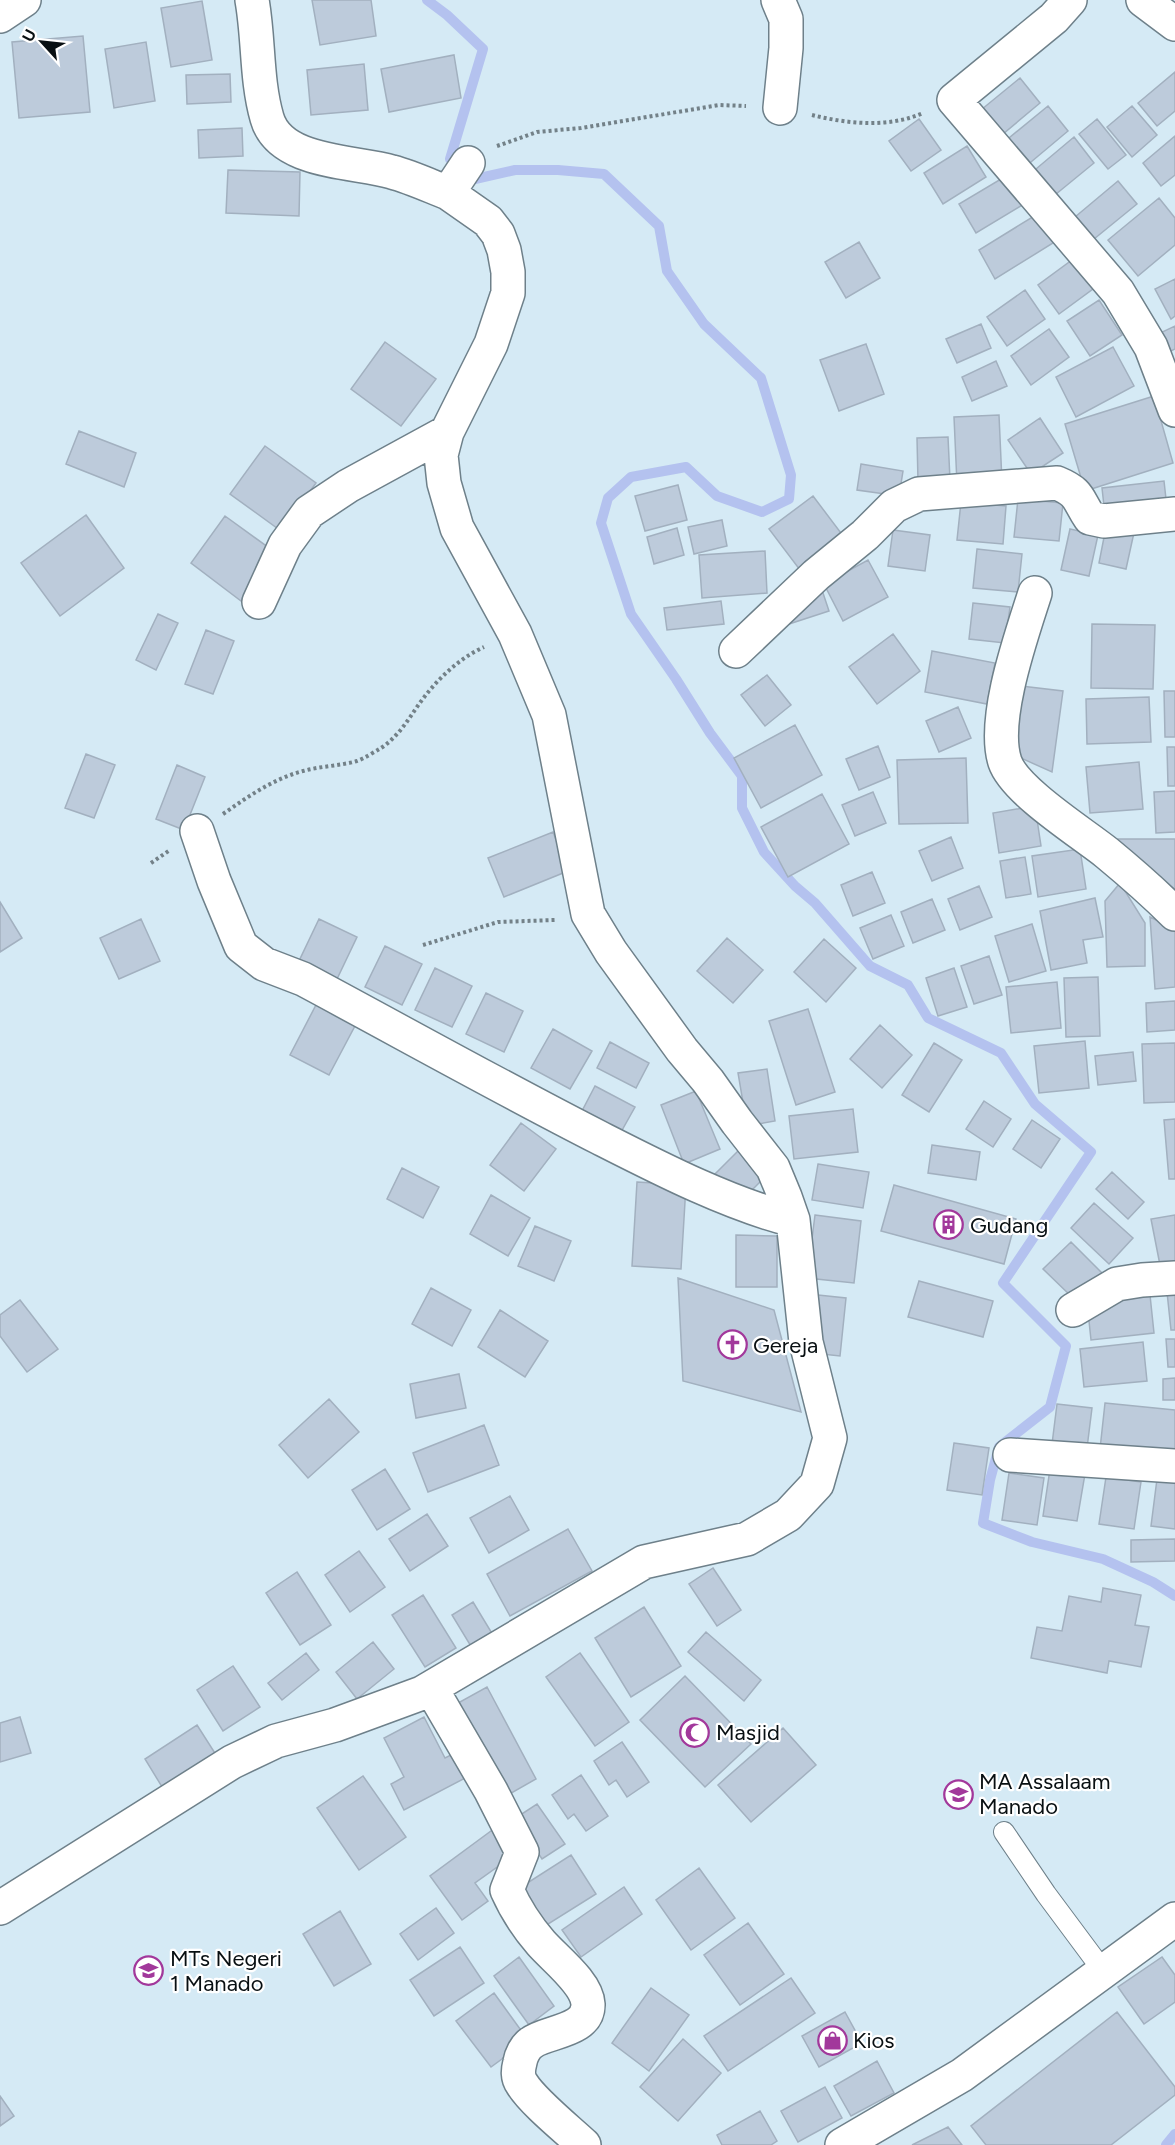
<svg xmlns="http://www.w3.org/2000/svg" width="1175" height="2145" font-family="Figtree,sans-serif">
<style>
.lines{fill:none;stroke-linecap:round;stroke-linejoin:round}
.stream{stroke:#b4c2ef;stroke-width:10}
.building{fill:#bdcbdb;stroke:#a2b0bf;stroke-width:1.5}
.service-casing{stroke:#6e808a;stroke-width:22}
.minor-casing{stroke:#6e808a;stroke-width:36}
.path{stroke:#738188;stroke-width:4;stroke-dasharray:3 3;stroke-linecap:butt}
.service{stroke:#fff;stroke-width:20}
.minor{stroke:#fff;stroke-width:33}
.labels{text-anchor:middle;stroke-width:4.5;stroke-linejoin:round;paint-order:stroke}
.poi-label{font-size:22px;fill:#080f12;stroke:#fff;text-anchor:start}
</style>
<rect width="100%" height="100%" fill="#d5eaf5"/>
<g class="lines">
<path class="stream" d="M 427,0 L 447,15 L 483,49 L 450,159 L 475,179 L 515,170 L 558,170 L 604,174 L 659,226 L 667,271 L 704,324 L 761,378 L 791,475 L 789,499 L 762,512 L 717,496 L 686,467 L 631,477 L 608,498 L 601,523 L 631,614 L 676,679 L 710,733 L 742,776 L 742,808 L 764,852 L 795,886 L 815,903 L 870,966 L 908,985 L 928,1018 L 1001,1053 L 1035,1104 L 1091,1152 L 1003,1283 L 1066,1346 L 1050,1407 L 999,1447 L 990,1480 L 983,1523 L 1032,1542 L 1103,1559 L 1153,1582 L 1175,1596
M 1166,2145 L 1175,2134"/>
</g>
<path class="building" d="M 312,0 L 371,0 L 376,36 L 320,45 Z
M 202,1 L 212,60 L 171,67 L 161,8 Z
M 83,36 L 90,112 L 19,118 L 12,42 Z
M 146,42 L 155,101 L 114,108 L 105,49 Z
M 454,55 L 461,98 L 389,112 L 381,69 Z
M 364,64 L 368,110 L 311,115 L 307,70 Z
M 1175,72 L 1175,111 L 1157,126 L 1138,103 Z
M 230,74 L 231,102 L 187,104 L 186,75 Z
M 1020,78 L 1040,103 L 997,139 L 976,114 Z
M 1048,106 L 1068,131 L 1025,167 L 1004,142 Z
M 1132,106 L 1157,135 L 1132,157 L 1107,127 Z
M 919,119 L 941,150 L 911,171 L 889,141 Z
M 1097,119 L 1126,155 L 1108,169 L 1079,134 Z
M 242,128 L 243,156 L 199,158 L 198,130 Z
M 1175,136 L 1175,175 L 1161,186 L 1143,163 Z
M 1074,137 L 1094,163 L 1050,199 L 1030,174 Z
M 967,146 L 986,177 L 943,204 L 924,173 Z
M 228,170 L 300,172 L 299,216 L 226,213 Z
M 1011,173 L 1029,201 L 976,233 L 959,204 Z
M 1118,181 L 1137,204 L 1094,239 L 1075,217 Z
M 1159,198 L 1175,218 L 1175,245 L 1138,276 L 1108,240 Z
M 1044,210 L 1061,238 L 995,279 L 979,250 Z
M 859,242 L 880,278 L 846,298 L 825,262 Z
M 1076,257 L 1097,286 L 1059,314 L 1038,285 Z
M 1175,279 L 1175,316 L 1171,319 L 1155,289 Z
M 1025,290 L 1045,319 L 1007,346 L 987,317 Z
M 1099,300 L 1122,335 L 1090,356 L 1067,321 Z
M 981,324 L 991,348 L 957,363 L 946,339 Z
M 1175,326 L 1175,349 L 1167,353 L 1158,334 Z
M 1049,329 L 1069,357 L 1031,385 L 1011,356 Z
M 385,342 L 436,379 L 401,426 L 351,389 Z
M 866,344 L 884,394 L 839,411 L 820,360 Z
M 1113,347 L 1134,386 L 1076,417 L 1056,377 Z
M 996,361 L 1007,386 L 972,401 L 962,377 Z
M 1154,396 L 1173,463 L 1085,491 L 1065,424 Z
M 999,415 L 1002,482 L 957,484 L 954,417 Z
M 1040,418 L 1063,453 L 1031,474 L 1008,440 Z
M 79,431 L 136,453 L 124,487 L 66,464 Z
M 948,437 L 950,480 L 918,481 L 917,438 Z
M 265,446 L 316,483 L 281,531 L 230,494 Z
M 861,464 L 903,471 L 899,496 L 857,490 Z
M 1164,481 L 1167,508 L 1105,515 L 1102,488 Z
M 678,485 L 687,520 L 645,531 L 635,496 Z
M 813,496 L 847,541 L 803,574 L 769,529 Z
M 1018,499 L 1063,503 L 1059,541 L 1014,537 Z
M 961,502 L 1006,506 L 1003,544 L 957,540 Z
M 86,515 L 124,568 L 60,616 L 21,563 Z
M 225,516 L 276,553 L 241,601 L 191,563 Z
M 722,520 L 727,546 L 694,554 L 688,527 Z
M 1107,522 L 1135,528 L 1126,569 L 1099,563 Z
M 677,528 L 684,555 L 654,564 L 647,537 Z
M 1070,529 L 1098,535 L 1089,576 L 1061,570 Z
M 893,530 L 930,535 L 925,571 L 888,566 Z
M 977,549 L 1022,554 L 1018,592 L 973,588 Z
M 765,551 L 767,593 L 702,598 L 699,555 Z
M 868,560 L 888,597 L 843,621 L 824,584 Z
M 820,584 L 829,611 L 789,624 L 781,609 Z
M 721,601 L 724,624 L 667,630 L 664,608 Z
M 973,603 L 1010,607 L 1005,643 L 969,639 Z
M 158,614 L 178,623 L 156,670 L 136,660 Z
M 1092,624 L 1155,625 L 1153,689 L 1091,688 Z
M 206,630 L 234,641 L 213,694 L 185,684 Z
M 893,634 L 920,671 L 877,704 L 849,667 Z
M 932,651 L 995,663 L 987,704 L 925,692 Z
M 767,675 L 791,705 L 765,726 L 741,695 Z
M 1021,686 L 1063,691 L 1052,772 L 1012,754 Z
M 1164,691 L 1175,691 L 1175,737 L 1165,737 Z
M 1149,697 L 1151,742 L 1087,744 L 1086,699 Z
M 958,707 L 971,738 L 939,752 L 926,721 Z
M 795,725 L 822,775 L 761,808 L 734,758 Z
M 878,746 L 890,777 L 859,790 L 846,759 Z
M 1167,747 L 1175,747 L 1175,786 L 1168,786 Z
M 86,754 L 115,765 L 94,818 L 65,808 Z
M 966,758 L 968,823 L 899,824 L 897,760 Z
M 1139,762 L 1143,809 L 1090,813 L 1086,767 Z
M 177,765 L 205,777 L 184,830 L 156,819 Z
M 1175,791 L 1175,832 L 1156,833 L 1154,792 Z
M 873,792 L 886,823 L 855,836 L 842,805 Z
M 822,794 L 849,844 L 788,877 L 761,827 Z
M 1035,806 L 1041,846 L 999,853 L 993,813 Z
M 553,832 L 568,871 L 504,897 L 488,858 Z
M 951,837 L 963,868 L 932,881 L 919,851 Z
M 1118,839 L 1175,839 L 1175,907 L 1112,854 Z
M 1080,849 L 1086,889 L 1038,897 L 1032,856 Z
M 1025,857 L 1031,894 L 1006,898 L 1000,861 Z
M 872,872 L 885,903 L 853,916 L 841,885 Z
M 1120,883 L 1145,923 L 1145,966 L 1107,967 L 1105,901 Z
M 979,886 L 992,917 L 960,930 L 948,899 Z
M 1095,898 L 1103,937 L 1083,940 L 1087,963 L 1051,970 L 1040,911 Z
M 932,899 L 945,930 L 913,943 L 901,912 Z
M 0,902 L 22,938 L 0,952 Z
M 891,915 L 904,946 L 873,959 L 860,928 Z
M 1150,917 L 1175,929 L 1175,987 L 1155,989 Z
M 141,919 L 160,961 L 119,979 L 100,938 Z
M 319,919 L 357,937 L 337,979 L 299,961 Z
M 1032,924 L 1046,971 L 1009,982 L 995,936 Z
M 727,938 L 763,970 L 733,1003 L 697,971 Z
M 824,939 L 856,968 L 826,1002 L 794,972 Z
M 385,946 L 422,964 L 402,1005 L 365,987 Z
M 989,956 L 1002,995 L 974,1004 L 961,966 Z
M 435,968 L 472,986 L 452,1027 L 415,1010 Z
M 954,968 L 967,1007 L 938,1016 L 926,978 Z
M 1098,977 L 1100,1036 L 1066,1037 L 1064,978 Z
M 1057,982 L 1061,1028 L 1011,1033 L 1006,987 Z
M 486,993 L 523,1011 L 504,1052 L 466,1034 Z
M 1175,1001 L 1175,1030 L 1147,1032 L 1146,1003 Z
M 317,1003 L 356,1024 L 329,1075 L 290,1055 Z
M 808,1009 L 835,1092 L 796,1105 L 769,1021 Z
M 880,1025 L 912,1055 L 882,1088 L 850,1059 Z
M 553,1029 L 592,1051 L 570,1089 L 531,1068 Z
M 1085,1041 L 1089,1088 L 1039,1093 L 1034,1046 Z
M 610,1042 L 649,1063 L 636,1088 L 597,1068 Z
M 934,1043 L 962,1060 L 929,1112 L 902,1095 Z
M 1175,1043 L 1175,1102 L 1144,1103 L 1142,1044 Z
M 1133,1052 L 1136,1081 L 1098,1085 L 1095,1056 Z
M 767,1069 L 775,1121 L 747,1126 L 738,1073 Z
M 595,1086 L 635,1107 L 621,1132 L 582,1111 Z
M 696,1091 L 720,1149 L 684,1164 L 661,1105 Z
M 984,1101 L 1011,1119 L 993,1147 L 966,1129 Z
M 853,1109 L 858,1152 L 794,1159 L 789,1116 Z
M 1175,1119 L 1175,1179 L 1169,1179 L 1164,1120 Z
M 1032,1120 L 1060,1139 L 1041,1168 L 1013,1149 Z
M 521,1123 L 556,1149 L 524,1191 L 490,1165 Z
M 932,1145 L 980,1152 L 976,1180 L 928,1173 Z
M 739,1150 L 766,1176 L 741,1201 L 714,1175 Z
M 818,1164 L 869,1172 L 863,1208 L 812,1200 Z
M 402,1168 L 439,1187 L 423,1218 L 387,1199 Z
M 1112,1172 L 1144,1202 L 1128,1219 L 1096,1189 Z
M 637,1182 L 686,1185 L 681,1269 L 632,1266 Z
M 894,1185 L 1016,1219 L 1004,1264 L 881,1231 Z
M 491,1195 L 530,1218 L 508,1256 L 470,1234 Z
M 1094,1203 L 1133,1238 L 1109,1264 L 1071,1228 Z
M 815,1215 L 861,1221 L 854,1283 L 807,1278 Z
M 1175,1215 L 1175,1262 L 1160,1265 L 1151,1219 Z
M 535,1226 L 571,1241 L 554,1281 L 518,1266 Z
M 736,1235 L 777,1236 L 777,1287 L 736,1287 Z
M 1071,1242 L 1102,1273 L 1075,1300 L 1043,1269 Z
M 678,1278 L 774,1310 L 801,1412 L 683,1381 Z
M 919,1281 L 993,1301 L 983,1337 L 908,1317 Z
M 431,1288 L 471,1310 L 452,1346 L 412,1324 Z
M 1175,1291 L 1175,1330 L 1171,1330 L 1167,1292 Z
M 818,1295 L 846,1298 L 840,1356 L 813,1353 Z
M 1150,1295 L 1154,1333 L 1091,1340 L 1087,1302 Z
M 20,1300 L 58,1349 L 27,1372 L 0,1336 L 0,1315 Z
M 500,1310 L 548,1341 L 525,1377 L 478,1347 Z
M 1166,1339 L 1175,1339 L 1175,1367 L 1168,1367 Z
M 1143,1342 L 1147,1381 L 1084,1387 L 1080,1349 Z
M 459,1374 L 466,1408 L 416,1418 L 410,1384 Z
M 1175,1378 L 1175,1400 L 1163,1400 L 1163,1379 Z
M 329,1399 L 359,1432 L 308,1478 L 279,1445 Z
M 1105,1403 L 1175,1410 L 1175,1457 L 1100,1449 Z
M 1057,1404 L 1092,1408 L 1086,1456 L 1051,1452 Z
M 484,1425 L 499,1465 L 428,1492 L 413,1453 Z
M 954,1443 L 989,1448 L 982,1495 L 947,1490 Z
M 385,1469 L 410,1509 L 377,1530 L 352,1490 Z
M 1050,1469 L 1085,1474 L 1077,1521 L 1043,1516 Z
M 1009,1473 L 1044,1478 L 1037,1525 L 1002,1520 Z
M 1106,1477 L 1141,1482 L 1134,1529 L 1099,1524 Z
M 1157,1479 L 1175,1481 L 1175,1529 L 1151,1526 Z
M 510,1496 L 529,1530 L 489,1553 L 470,1518 Z
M 427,1514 L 448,1546 L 410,1571 L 389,1539 Z
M 568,1529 L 592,1571 L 510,1616 L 487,1574 Z
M 1175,1539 L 1175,1561 L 1131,1562 L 1131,1540 Z
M 359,1551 L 385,1587 L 350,1612 L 325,1575 Z
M 713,1568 L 741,1610 L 717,1626 L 689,1584 Z
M 297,1572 L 331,1625 L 300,1645 L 266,1593 Z
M 1103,1588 L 1141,1595 L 1135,1625 L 1149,1627 L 1141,1667 L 1109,1661 L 1107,1673 L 1031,1658 L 1037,1627 L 1062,1631 L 1069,1596 L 1101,1602 Z
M 423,1595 L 456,1648 L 425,1667 L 392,1615 Z
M 473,1602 L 493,1635 L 472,1648 L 452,1615 Z
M 644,1607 L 681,1666 L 631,1697 L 595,1638 Z
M 706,1632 L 761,1680 L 744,1701 L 688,1652 Z
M 373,1642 L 394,1669 L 357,1699 L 336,1672 Z
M 306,1653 L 319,1670 L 282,1700 L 268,1683 Z
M 580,1653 L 629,1722 L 595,1746 L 546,1677 Z
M 233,1666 L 260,1707 L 223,1731 L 197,1690 Z
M 685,1676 L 751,1744 L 705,1787 L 640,1720 Z
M 487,1687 L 536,1779 L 499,1800 L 449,1708 Z
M 20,1717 L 31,1753 L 0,1762 L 0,1723 Z
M 424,1717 L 445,1758 L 457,1752 L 469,1776 L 404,1810 L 391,1784 L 404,1777 L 384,1738 Z
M 197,1725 L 220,1761 L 167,1795 L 145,1759 Z
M 783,1728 L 816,1765 L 751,1822 L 718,1785 Z
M 622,1742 L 649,1782 L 627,1797 L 616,1780 L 609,1785 L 594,1761 Z
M 581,1775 L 608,1816 L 586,1831 L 574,1814 L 568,1819 L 552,1795 Z
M 363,1776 L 406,1837 L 359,1870 L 317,1808 Z
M 537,1804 L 565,1844 L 542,1859 L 531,1842 L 508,1823 Z
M 495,1828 L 514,1855 L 475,1883 L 488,1901 L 462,1920 L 430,1876 Z
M 571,1855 L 596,1894 L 545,1926 L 521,1887 Z
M 699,1868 L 735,1918 L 691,1950 L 656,1900 Z
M 624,1887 L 642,1914 L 581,1957 L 562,1930 Z
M 436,1908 L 454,1933 L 418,1960 L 400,1934 Z
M 340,1911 L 371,1964 L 334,1986 L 303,1934 Z
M 748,1923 L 784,1974 L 740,2005 L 704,1955 Z
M 460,1947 L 484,1983 L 434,2016 L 410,1980 Z
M 519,1957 L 554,2006 L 529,2025 L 494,1976 Z
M 1162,1957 L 1175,1975 L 1175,2002 L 1144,2024 L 1118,1987 Z
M 791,1978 L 815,2013 L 728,2071 L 704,2036 Z
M 651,1988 L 689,2015 L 649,2071 L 612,2043 Z
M 494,1993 L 528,2040 L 491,2067 L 456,2021 Z
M 845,2012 L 862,2043 L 819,2067 L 802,2036 Z
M 1117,2012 L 1175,2087 L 1175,2095 L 1111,2145 L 986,2145 L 971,2126 Z
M 683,2039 L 721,2073 L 678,2121 L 640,2087 Z
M 877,2061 L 894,2093 L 851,2116 L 834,2086 Z
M 825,2087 L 842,2118 L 798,2142 L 781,2111 Z
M 0,2096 L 14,2116 L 0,2126 Z
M 760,2111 L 777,2141 L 771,2145 L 722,2145 L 717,2135 Z
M 948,2127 L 962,2145 L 912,2145 Z"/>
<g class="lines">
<defs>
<path id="service" d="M 1004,1832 L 1046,1894 L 1104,1972"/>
<path id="minor" d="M 252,0 C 259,39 256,80 267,118 C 280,164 355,161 392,172 C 411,177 430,186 448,193 L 468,163
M 778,0 L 786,19 L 786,48 L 780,108
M 1070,0 L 1054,18 L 954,100 L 1118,292 L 1151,347 L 1175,410
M 1143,0 L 1175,24
M 0,16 L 24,0
M 1035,593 C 1022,634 991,720 1005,762 C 1015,791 1082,833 1107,853 C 1130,872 1153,892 1175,914
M 259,602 L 285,545 L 309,512 L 348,486 L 447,432
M 736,651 L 816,575 L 865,535 L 894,506 L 919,494 L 1057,483 C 1081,493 1077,499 1090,518 L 1104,521 L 1175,514
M 197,831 L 214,881 L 241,946 L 264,964 L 303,979 C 402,1032 500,1087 600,1138 C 659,1168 729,1204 793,1220
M 1073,1310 L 1117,1284 L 1142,1280 L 1175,1278
M 1010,1455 L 1175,1466
M 431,1688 L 491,1791 L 522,1852 L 507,1890 C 515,1908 528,1928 541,1943 C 555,1959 587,1983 588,2004 C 589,2032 546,2031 531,2043 C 525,2047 521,2056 520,2062 C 518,2070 517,2077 522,2084 C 533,2102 568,2130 584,2145
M 0,1908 L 232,1762 L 276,1741 L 335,1725 L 422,1693 L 644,1562 L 747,1539 L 788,1515 L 817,1484 L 830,1438 L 806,1342 L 793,1220 L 785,1197 L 773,1168 L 737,1122 L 708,1081 L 682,1050 L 611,952 L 588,914 L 549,715 L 515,634 L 457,528 L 444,483 L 441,455 L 447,432 L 491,344 L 508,293 L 508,272 L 504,250 L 498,234 L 488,221 L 448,193
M 842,2145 L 962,2075 L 1175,1919"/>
</defs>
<use href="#service" class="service-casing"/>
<use href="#minor" class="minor-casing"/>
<path class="path" d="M 812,115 C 848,124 889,128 923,113
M 497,146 L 537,132 L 581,128 L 719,105 L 746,106
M 223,814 C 249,796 273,779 303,771 C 321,766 340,766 357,761 C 365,758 374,752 381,748 C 401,735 411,714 425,696 C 441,676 460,658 484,647
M 151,863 L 170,850
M 423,945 L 498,922 L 555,920"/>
<use href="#service" class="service"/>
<use href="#minor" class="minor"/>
</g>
<defs>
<symbol id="building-ring" viewBox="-11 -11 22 22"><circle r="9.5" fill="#fff" stroke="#a2389b" stroke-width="1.5"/><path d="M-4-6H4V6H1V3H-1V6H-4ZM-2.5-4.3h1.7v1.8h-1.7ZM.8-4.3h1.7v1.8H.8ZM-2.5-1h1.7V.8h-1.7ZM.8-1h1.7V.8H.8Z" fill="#a2389b"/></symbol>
<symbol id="church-ring" viewBox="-11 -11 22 22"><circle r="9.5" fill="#fff" stroke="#a2389b" stroke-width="1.5"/><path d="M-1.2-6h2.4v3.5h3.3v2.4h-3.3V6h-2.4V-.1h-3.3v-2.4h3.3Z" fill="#a2389b"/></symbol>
<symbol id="mosque-ring" viewBox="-11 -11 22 22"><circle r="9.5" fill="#fff" stroke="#a2389b" stroke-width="1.5"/><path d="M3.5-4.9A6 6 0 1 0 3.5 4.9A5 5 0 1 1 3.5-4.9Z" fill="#a2389b"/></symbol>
<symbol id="school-ring" viewBox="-11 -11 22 22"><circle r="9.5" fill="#fff" stroke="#a2389b" stroke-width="1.5"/><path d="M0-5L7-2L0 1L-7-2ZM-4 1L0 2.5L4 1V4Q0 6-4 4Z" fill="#a2389b"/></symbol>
<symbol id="shop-ring" viewBox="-11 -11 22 22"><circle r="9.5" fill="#fff" stroke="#a2389b" stroke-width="1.5"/><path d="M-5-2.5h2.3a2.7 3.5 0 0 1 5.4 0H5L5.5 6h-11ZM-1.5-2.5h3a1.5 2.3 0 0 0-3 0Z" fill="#a2389b"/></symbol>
</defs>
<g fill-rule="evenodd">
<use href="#building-ring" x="932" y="1208" width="33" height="33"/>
<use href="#church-ring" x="716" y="1328" width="33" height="33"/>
<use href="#mosque-ring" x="678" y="1716" width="33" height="33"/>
<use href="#school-ring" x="942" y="1778" width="33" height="33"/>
<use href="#school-ring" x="132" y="1954" width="33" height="33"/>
<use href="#shop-ring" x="816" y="2024" width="33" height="33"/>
</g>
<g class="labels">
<g class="poi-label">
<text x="970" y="1233">Gudang</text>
<text x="753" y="1353">Gereja</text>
<text x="716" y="1740">Masjid</text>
<text x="979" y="1789">MA Assalaam<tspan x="979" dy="25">Manado</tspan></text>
<text x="170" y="1966">MTs Negeri<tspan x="170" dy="25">1 Manado</tspan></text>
<text x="853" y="2048">Kios</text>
</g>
</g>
<g transform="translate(42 42) rotate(297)" stroke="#ffffff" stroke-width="4.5" paint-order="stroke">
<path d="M0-4.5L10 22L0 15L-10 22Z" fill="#080f12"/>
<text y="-9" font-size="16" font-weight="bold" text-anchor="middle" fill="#080f12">U</text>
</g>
</svg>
